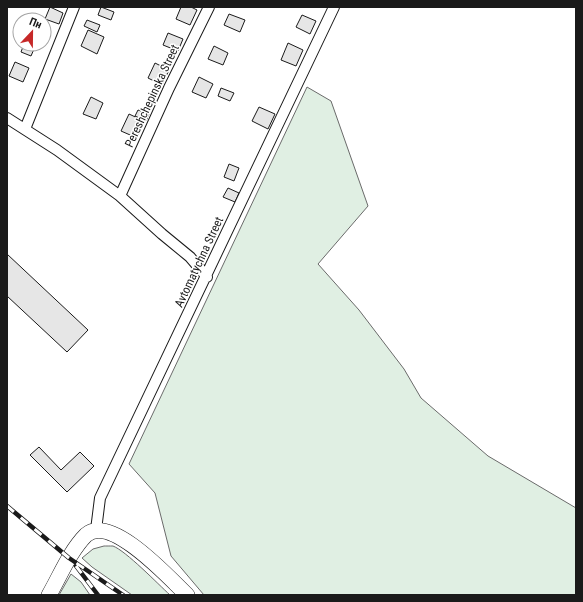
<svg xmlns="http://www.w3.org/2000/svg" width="583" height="602" font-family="'Roboto Condensed',sans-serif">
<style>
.green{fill:#e0efe3;stroke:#6a6a6a}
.building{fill:#e6e6e6;stroke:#1a1a1a}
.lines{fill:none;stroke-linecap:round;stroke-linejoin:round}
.street-casing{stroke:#1a1a1a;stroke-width:12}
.secondary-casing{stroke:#1a1a1a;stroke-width:16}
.street{stroke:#fff;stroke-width:10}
.secondary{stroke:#fff;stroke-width:15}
.rail-casing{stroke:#1a1a1a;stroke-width:4.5}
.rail{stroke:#fff;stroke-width:3;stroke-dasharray:9;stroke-linecap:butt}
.labels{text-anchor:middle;stroke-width:3;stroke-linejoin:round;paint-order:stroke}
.street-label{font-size:12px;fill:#1a1a1a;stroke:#fff}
</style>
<rect width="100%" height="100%" fill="#fff"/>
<path class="green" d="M 307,87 L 331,101 L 368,206 L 318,264 L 359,310 L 404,369 L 421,398 L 488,456 L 576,508 L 576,595 L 204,595 L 171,556 L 155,493 L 129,464 Z
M 104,546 C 106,546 110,546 113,546 C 126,551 158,584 170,595 L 132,595 L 92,567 L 82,558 L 93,549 Z
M 71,574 L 81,582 L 90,595 L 59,595 Z"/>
<path class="building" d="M 50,7 L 63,13 L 59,24 L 45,19 Z
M 101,7 L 114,12 L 111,20 L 98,15 Z
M 181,7 L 191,7 L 197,10 L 190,25 L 176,19 Z
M 229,14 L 245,20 L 240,32 L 224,25 Z
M 302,15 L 316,21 L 310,34 L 296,27 Z
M 87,20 L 100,25 L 97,32 L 84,26 Z
M 88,30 L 104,37 L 97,54 L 81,46 Z
M 168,33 L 183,39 L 178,51 L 163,45 Z
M 288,43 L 303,50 L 296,66 L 281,60 Z
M 24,44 L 34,49 L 31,56 L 21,52 Z
M 214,46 L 228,53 L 223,65 L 208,59 Z
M 15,62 L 29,68 L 23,82 L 9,76 Z
M 155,63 L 169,70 L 162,85 L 148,78 Z
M 199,77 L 213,84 L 206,98 L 192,92 Z
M 221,88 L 234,93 L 230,101 L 218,96 Z
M 91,97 L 103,103 L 96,119 L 83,114 Z
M 259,107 L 275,114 L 268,129 L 252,121 Z
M 138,110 L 149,114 L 146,121 L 135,116 Z
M 129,114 L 144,121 L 137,138 L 121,131 Z
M 229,164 L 239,168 L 234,181 L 224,177 Z
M 228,188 L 239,193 L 235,202 L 223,197 Z
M 7,254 L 88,330 L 67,352 L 7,296 Z
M 39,447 L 61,470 L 80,452 L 94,466 L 67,492 L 30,455 Z"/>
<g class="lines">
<defs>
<path id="street" d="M 7,118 L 57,150 L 120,196 L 162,234 L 190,257 L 207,277
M 25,129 L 74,7
M 120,196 L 169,88 L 209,7
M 96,530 L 100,498 L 334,7"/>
<path id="secondary" d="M 49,595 C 60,576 70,551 86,535 C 111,513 170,579 187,595"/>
</defs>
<use href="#street" class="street-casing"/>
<use href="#secondary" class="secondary-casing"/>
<use href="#street" class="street"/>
<use href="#secondary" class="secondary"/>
<defs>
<path id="rail" d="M 7,506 L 69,558 L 123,595
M 76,566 L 98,595"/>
</defs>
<use href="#rail" class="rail-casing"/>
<use href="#rail" class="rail"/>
</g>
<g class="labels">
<g class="street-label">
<text transform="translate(152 96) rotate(-65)" y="4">Pereshchepinska Street</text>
<text transform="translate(199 262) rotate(-65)" y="4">Avtomatychna Street</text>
</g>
</g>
<rect width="583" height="602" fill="none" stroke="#1a1a1a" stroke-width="16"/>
<g transform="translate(32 32) rotate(22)"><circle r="19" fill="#ffffff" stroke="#a3a3a3"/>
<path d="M0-3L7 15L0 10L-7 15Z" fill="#c62828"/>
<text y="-6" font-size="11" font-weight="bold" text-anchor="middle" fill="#1a1a1a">Пн</text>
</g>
</svg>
